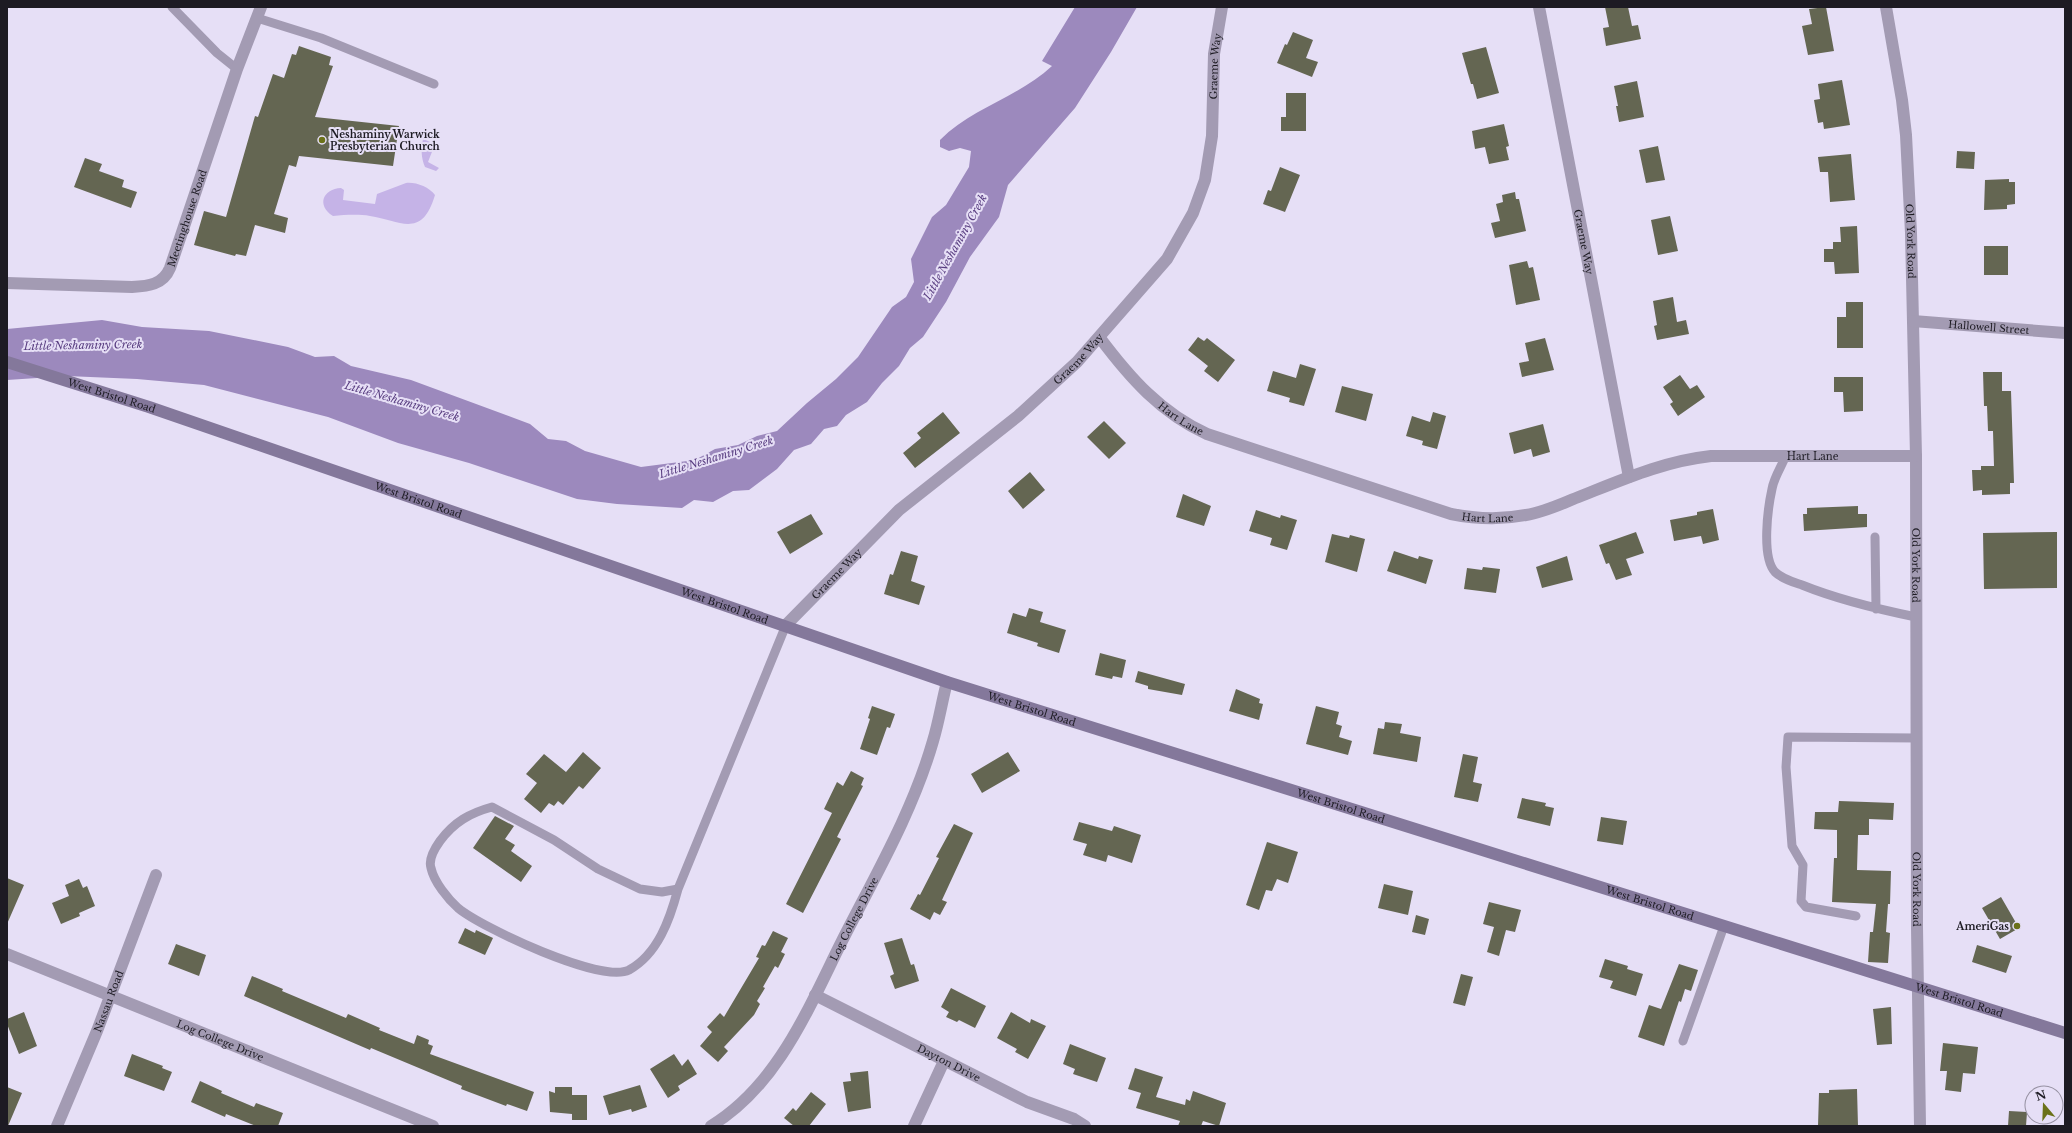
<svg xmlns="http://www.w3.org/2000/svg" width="2072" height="1133" font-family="'Libre Baskerville',serif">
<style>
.green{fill:#c5b3e7}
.water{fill:#9c89bd}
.building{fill:#646652}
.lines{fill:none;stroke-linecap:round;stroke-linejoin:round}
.lane{stroke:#a39bb3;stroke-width:9}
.street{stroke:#a39bb3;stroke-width:12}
.secondary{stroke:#84789b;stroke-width:12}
.poi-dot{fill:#6b7119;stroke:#e6dff6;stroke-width:1.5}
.labels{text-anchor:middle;stroke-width:4;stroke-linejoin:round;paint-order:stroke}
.street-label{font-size:10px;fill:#1d1b23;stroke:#e6dff6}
.poi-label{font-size:10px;font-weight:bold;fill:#1d1b23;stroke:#e6dff6;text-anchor:start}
.water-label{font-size:11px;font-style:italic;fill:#593e81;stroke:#e6dff6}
</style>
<rect width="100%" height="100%" fill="#e6dff6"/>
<path class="green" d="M 423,139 L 435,144 L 428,162 L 439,168 L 436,171 L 425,167 C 421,157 421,150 423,139 Z
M 406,183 C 416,182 429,187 435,195 C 422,239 401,221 370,216 C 358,214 345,215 333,216 C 316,205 323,189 341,188 L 344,190 L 343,200 L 375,204 L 377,194 Z"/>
<path class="water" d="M 1075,7 L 1137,7 L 1111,52 L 1075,108 L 1008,185 L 999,217 L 970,257 L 946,302 L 923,337 L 910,348 L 899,366 L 882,383 L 867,402 L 846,415 L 837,426 L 824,429 L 811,444 L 794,450 L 777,469 L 749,490 L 733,491 L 713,502 L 694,500 L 682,508 L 617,504 L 577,499 L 469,463 L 398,443 L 328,417 L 204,385 L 137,379 L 67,376 L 7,380 L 7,329 L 102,320 L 142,327 L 209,331 L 288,347 L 315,357 L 334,356 L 351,366 L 411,380 L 530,424 L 548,439 L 566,441 L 585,451 L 641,467 L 695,460 L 715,449 L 738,445 L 757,436 L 777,431 L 807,403 L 836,379 L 858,357 L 892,307 L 906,297 L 914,282 L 911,259 L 932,217 L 946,205 L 969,167 L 971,151 L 960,148 L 949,151 L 940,147 L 940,140 C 972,108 1019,97 1052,66 L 1042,61 Z"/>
<path class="building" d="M 1605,7 L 1628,7 L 1632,26 L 1638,25 L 1641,39 L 1606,46 L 1603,28 L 1609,27 Z
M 1826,7 L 1834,51 L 1808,55 L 1802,26 L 1812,24 L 1809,9 Z
M 1293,32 L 1313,40 L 1306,58 L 1318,62 L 1312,77 L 1277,63 L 1285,44 L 1287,45 Z
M 299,46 L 331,57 L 329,65 L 333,66 L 315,117 L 399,126 L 393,166 L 299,156 L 296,167 L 289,165 L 274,214 L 288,218 L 285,233 L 255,225 L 246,256 L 236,254 L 235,256 L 194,245 L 204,211 L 226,217 L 255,116 L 258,117 L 273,74 L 284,78 L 292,54 L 296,55 Z
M 1486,47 L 1499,93 L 1477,99 L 1473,84 L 1471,84 L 1462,53 Z
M 1842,80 L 1850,125 L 1824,129 L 1823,122 L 1818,123 L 1814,100 L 1820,99 L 1818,84 Z
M 1637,81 L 1644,117 L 1619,122 L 1616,106 L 1618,106 L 1614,86 Z
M 1286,93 L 1306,93 L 1306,131 L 1281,131 L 1281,117 L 1286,117 Z
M 1504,124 L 1509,146 L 1506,147 L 1509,160 L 1489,164 L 1485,147 L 1475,149 L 1472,131 Z
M 1658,146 L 1665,180 L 1646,183 L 1639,150 Z
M 1957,151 L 1975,152 L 1974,169 L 1956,168 Z
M 1851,154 L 1855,200 L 1830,202 L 1828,172 L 1820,172 L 1818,157 Z
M 85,158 L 102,164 L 99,171 L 124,180 L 122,187 L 137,192 L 131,208 L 74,187 Z
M 1280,167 L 1300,175 L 1285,212 L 1263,204 L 1268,190 L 1271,191 Z
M 2009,179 L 2009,182 L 2015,182 L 2015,204 L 2007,205 L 2007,209 L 1984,210 L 1985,180 Z
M 1515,192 L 1516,199 L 1519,199 L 1526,231 L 1495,238 L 1491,223 L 1500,221 L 1496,204 L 1503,202 L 1502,195 Z
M 1670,216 L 1678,251 L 1658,255 L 1651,220 Z
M 1857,226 L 1859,273 L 1835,274 L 1834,262 L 1824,262 L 1824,249 L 1833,249 L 1833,242 L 1841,242 L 1840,227 Z
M 1984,246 L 2008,246 L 2008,275 L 1984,275 Z
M 1527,261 L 1529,268 L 1533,267 L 1540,300 L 1516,305 L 1509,265 Z
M 1673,297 L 1677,322 L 1686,320 L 1689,334 L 1657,340 L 1654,326 L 1657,325 L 1653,301 Z
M 1846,302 L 1863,302 L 1863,348 L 1837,348 L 1837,317 L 1846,317 Z
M 1198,337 L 1204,341 L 1207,338 L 1235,360 L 1218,382 L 1204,371 L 1208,366 L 1188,350 Z
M 1545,338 L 1554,370 L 1522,377 L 1519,363 L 1529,361 L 1525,343 Z
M 1300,364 L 1316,369 L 1304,406 L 1289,402 L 1290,398 L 1267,391 L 1273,371 L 1296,378 Z
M 1983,372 L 2002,372 L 2002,391 L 2011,391 L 2014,483 L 2010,483 L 2010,494 L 1982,495 L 1982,490 L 1973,491 L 1972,470 L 1981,470 L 1981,466 L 1994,466 L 1993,431 L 1988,431 L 1987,406 L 1984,406 Z
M 1680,375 L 1690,389 L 1697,385 L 1705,397 L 1678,416 L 1670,404 L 1673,402 L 1663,387 Z
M 1834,377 L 1863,377 L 1863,411 L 1844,412 L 1843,392 L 1834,392 Z
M 1342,386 L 1373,394 L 1366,421 L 1335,412 Z
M 943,412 L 960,433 L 915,468 L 903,453 L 921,438 L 917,433 Z
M 1433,412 L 1446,416 L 1437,449 L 1422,445 L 1423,441 L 1406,436 L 1412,416 L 1430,422 Z
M 1104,421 L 1126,443 L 1109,459 L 1087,437 Z
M 1543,424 L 1550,452 L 1533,457 L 1531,449 L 1514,454 L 1509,433 Z
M 1030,472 L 1045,490 L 1023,509 L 1008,491 Z
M 1183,494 L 1211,506 L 1204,526 L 1176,517 Z
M 1858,506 L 1858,514 L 1867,514 L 1867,527 L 1804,531 L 1803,514 L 1807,514 L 1807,508 Z
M 1713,509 L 1719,540 L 1703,544 L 1701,536 L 1674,541 L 1670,520 L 1697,515 L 1697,512 Z
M 1256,510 L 1280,518 L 1281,515 L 1297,520 L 1287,550 L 1270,545 L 1272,538 L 1249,531 Z
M 811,514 L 823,534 L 790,554 L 777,532 Z
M 1636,532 L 1644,553 L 1626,559 L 1632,575 L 1616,580 L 1609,563 L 1606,564 L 1599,545 Z
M 2057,532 L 2057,588 L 1984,589 L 1983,533 Z
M 1332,534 L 1349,538 L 1350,535 L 1365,539 L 1357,572 L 1325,562 Z
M 901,551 L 918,556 L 911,581 L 925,586 L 919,605 L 884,594 L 890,574 L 893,575 Z
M 1394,551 L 1418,559 L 1419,556 L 1433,560 L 1426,584 L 1387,571 Z
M 1567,556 L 1573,580 L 1542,588 L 1536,567 Z
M 1483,567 L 1500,569 L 1496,593 L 1464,589 L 1467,568 L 1482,570 Z
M 1029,608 L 1043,612 L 1040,622 L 1066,630 L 1059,653 L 1037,646 L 1038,643 L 1007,633 L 1013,613 L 1026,617 Z
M 1100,653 L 1126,660 L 1122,678 L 1113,676 L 1112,679 L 1095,675 Z
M 1138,671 L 1185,684 L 1182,695 L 1148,689 L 1148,686 L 1135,682 Z
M 1236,689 L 1260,699 L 1259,703 L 1263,704 L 1259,720 L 1229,711 Z
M 872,706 L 895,714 L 890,728 L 887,727 L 877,755 L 860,749 L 870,719 L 868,718 Z
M 1316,706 L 1339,712 L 1336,724 L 1342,726 L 1339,737 L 1352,741 L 1348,755 L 1306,744 Z
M 1385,722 L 1402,724 L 1400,733 L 1421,737 L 1417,762 L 1373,754 L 1378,728 L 1384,729 Z
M 583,752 L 601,768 L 583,789 L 579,786 L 563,805 L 558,801 L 554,806 L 549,803 L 541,813 L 524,799 L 537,783 L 526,774 L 544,754 L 566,772 Z
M 1008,752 L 1020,771 L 982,793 L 971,774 Z
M 1463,754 L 1478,757 L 1473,782 L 1482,784 L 1478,802 L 1454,797 Z
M 851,771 L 864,778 L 861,785 L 863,786 L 837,837 L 841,839 L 803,913 L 786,904 L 832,813 L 824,809 L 837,782 L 843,786 Z
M 1522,798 L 1546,803 L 1545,806 L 1554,808 L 1550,826 L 1517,818 Z
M 1839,801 L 1894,803 L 1893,820 L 1869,819 L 1869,835 L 1858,835 L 1857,870 L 1891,871 L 1890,904 L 1888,904 L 1886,932 L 1890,933 L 1888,963 L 1868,962 L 1870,932 L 1873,932 L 1876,904 L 1832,902 L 1834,858 L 1837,858 L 1837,830 L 1814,829 L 1815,812 L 1838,812 Z
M 495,816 L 514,826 L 505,839 L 515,845 L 511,851 L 532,866 L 521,882 L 473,848 Z
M 1601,817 L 1627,821 L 1623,845 L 1597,841 Z
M 1079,822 L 1112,831 L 1114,826 L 1141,835 L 1132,863 L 1108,855 L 1106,862 L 1083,855 L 1087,844 L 1073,840 Z
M 954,824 L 973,833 L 942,900 L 947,902 L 940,915 L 934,912 L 930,920 L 910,909 L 918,894 L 920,895 L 939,858 L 936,857 Z
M 1267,842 L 1298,852 L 1288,883 L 1277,879 L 1272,891 L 1266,890 L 1259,910 L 1246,905 Z
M 7,878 L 24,885 L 7,924 Z
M 79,879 L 83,888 L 87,886 L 95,906 L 79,913 L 80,916 L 61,924 L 52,903 L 69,896 L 65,885 Z
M 1384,884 L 1413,891 L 1408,915 L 1378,908 Z
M 2001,897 L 2019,928 L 2000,939 L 1982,908 Z
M 1489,902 L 1521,910 L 1515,932 L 1506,930 L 1499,956 L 1487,952 L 1494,927 L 1483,924 Z
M 1416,915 L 1429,919 L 1425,935 L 1412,932 Z
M 465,928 L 475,933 L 476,930 L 493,938 L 485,955 L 458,943 Z
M 773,931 L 788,938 L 781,952 L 785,954 L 778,968 L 775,966 L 763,987 L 765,988 L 757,1001 L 760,1004 L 754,1015 L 724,1047 L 728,1051 L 718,1062 L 700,1046 L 712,1032 L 707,1027 L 720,1013 L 724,1017 L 759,958 L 756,957 L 762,945 L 765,946 Z
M 902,938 L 911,965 L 914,964 L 919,981 L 895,989 L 890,976 L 894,974 L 884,943 Z
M 176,944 L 206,955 L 199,976 L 168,964 Z
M 1977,945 L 2012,956 L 2006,973 L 1972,962 Z
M 1605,959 L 1628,966 L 1627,969 L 1643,974 L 1636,996 L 1610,988 L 1613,981 L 1599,977 Z
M 1679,964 L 1698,970 L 1691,991 L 1685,989 L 1681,1002 L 1679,1001 L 1664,1046 L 1638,1037 L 1649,1005 L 1661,1009 Z
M 1461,974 L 1473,977 L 1465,1006 L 1453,1003 Z
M 252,976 L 283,989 L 282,991 L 346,1018 L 348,1014 L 380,1028 L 379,1030 L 414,1044 L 417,1035 L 429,1040 L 428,1044 L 433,1046 L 430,1054 L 534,1092 L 527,1111 L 507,1104 L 506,1106 L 461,1089 L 462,1086 L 371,1048 L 370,1050 L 244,996 Z
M 951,988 L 986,1006 L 975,1028 L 959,1020 L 957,1022 L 946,1017 L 949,1012 L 941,1007 Z
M 1891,1007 L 1892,1044 L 1877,1045 L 1873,1009 Z
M 24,1012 L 37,1046 L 19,1054 L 7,1024 L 7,1019 Z
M 1011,1012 L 1030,1023 L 1031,1019 L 1046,1026 L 1028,1059 L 1015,1052 L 1017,1049 L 997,1038 Z
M 1943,1043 L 1978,1047 L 1975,1074 L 1963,1073 L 1961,1092 L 1945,1090 L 1947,1071 L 1940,1071 Z
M 1070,1044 L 1106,1058 L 1097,1082 L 1073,1074 L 1075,1069 L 1063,1064 Z
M 132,1054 L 163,1066 L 162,1068 L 172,1072 L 164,1091 L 124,1076 Z
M 674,1054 L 682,1066 L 688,1059 L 697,1074 L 678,1086 L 680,1090 L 668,1098 L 650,1069 Z
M 1135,1068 L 1163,1077 L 1156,1097 L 1185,1105 L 1186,1099 L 1190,1101 L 1193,1091 L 1226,1103 L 1219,1126 L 1203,1121 L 1201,1126 L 1178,1126 L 1180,1121 L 1136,1108 L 1141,1093 L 1128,1089 Z
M 868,1071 L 871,1108 L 848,1112 L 843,1082 L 851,1081 L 850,1073 Z
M 200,1081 L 222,1091 L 221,1093 L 254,1107 L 256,1103 L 283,1113 L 278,1126 L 256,1126 L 226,1114 L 225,1117 L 191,1102 Z
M 640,1085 L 647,1107 L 632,1112 L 631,1109 L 609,1115 L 603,1096 Z
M 7,1087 L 22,1093 L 8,1126 L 7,1126 Z
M 555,1087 L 572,1087 L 572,1095 L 587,1095 L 587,1120 L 572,1120 L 572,1114 L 550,1112 L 549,1091 L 555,1093 Z
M 1857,1089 L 1858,1126 L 1818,1126 L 1819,1093 L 1829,1093 L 1829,1090 Z
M 811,1092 L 826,1104 L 809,1126 L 794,1126 L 784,1118 L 793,1108 L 796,1111 Z
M 2009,1111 L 2027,1112 L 2026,1126 L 2008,1126 Z"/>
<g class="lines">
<path class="lane" d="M 172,7 L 217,53 L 237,69
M 257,18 L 321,38 L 434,84
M 1786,455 C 1782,466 1774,477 1772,489 C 1768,507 1761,557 1775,572 C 1782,579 1793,582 1802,585 C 1839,600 1877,609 1916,617
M 1875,537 L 1876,609
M 678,889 L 662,892 L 640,889 L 598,869 L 554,840 L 492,807 C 470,813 454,822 440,841 C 435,848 428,859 431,868 C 434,882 448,899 458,908 C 482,928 602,984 629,970 C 658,954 670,919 678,889 L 786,625
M 1856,916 L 1806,907 L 1801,901 L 1803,865 L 1792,846 L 1786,767 L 1788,737 L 1917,738
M 1683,1041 L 1724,926"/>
<g class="street">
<path id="s1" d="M 1539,7 L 1629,477"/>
<path id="s2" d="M 1886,7 L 1902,100 L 1906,135 L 1911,233 L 1916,456 L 1917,927 L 1920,1126"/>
<path id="s3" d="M 7,283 L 132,287 C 148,286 163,285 170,268 L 237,69 L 261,7"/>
<path id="s4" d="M 1913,321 L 2065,333"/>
<path id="s5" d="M 1100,338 C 1130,378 1161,413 1207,434 L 1451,514 C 1476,519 1501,520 1526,515 C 1545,512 1563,503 1581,496 C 1624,479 1665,461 1711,456 L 1916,456"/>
<path id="s6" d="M 786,625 L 899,510 L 1018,416 L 1077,362 L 1167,259 L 1193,213 L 1205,180 L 1212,136 L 1214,54 L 1222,7"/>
<path id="s7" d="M 7,954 L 433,1126"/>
<path id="s8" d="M 815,995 L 1027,1102 L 1074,1119 L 1085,1126"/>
<path id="s9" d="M 57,1126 L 97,1031 L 156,875"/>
<path id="s10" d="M 711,1126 C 778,1085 808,1009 842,941 C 875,876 913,811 933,741 C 939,721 942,701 947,682"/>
<path d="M 914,1126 L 944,1061"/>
</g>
<path class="secondary" id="s11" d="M 7,362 L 149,407 L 947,682 L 2065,1033"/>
</g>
<g class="poi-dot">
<circle cx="322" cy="140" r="4"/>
<circle cx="2017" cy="926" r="4"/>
</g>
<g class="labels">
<g class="street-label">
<text dy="4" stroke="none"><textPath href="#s6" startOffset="732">Graeme Way</textPath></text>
<text dy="4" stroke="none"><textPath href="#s3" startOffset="223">Meetinghouse Road</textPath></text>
<text dy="4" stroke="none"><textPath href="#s1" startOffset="239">Graeme Way</textPath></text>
<text dy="4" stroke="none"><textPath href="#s2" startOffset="236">Old York Road</textPath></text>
<text dy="4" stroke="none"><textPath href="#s4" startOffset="76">Hallowell Street</textPath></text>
<text dy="4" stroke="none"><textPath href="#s6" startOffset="396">Graeme Way</textPath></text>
<text dy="4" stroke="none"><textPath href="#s11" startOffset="110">West Bristol Road</textPath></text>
<text dy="4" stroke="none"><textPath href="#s5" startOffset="115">Hart Lane</textPath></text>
<text dy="4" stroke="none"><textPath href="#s5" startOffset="774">Hart Lane</textPath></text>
<text dy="4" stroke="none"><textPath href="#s11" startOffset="434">West Bristol Road</textPath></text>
<text dy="4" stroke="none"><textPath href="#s5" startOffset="439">Hart Lane</textPath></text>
<text dy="4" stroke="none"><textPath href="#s2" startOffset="560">Old York Road</textPath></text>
<text dy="4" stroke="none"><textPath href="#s6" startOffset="72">Graeme Way</textPath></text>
<text dy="4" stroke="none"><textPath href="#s11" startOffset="758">West Bristol Road</textPath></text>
<text dy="4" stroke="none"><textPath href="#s11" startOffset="1082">West Bristol Road</textPath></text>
<text dy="4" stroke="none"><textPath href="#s11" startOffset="1406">West Bristol Road</textPath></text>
<text dy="4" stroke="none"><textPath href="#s2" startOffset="884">Old York Road</textPath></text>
<text dy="4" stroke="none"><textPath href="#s11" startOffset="1730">West Bristol Road</textPath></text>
<text dy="4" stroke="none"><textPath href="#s10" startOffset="255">Log College Drive</textPath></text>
<text dy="4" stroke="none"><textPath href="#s11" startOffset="2054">West Bristol Road</textPath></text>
<text dy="4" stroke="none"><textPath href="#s9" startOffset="135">Nassau Road</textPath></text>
<text dy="4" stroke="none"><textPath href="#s7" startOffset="230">Log College Drive</textPath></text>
<text dy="4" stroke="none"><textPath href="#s8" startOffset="150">Dayton Drive</textPath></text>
</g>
<g class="poi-label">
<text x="330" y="138">Neshaminy Warwick<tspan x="330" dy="12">Presbyterian Church</tspan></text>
<text x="2009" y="930" text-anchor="end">AmeriGas</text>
</g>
<g class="water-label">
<text transform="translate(955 247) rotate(-61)" y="4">Little Neshaminy Creek</text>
<text transform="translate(83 345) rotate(-1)" y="4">Little Neshaminy Creek</text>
<text transform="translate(402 401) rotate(16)" y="4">Little Neshaminy Creek</text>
<text transform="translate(716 457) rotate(-17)" y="4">Little Neshaminy Creek</text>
</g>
</g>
<rect width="2072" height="1133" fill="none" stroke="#1d1b23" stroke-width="16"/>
<g transform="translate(2044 1105) rotate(341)"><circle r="19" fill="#e6dff6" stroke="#9691a2"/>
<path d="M0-3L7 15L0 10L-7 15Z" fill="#6b7119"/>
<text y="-6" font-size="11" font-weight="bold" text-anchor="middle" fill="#1d1b23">N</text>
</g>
</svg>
